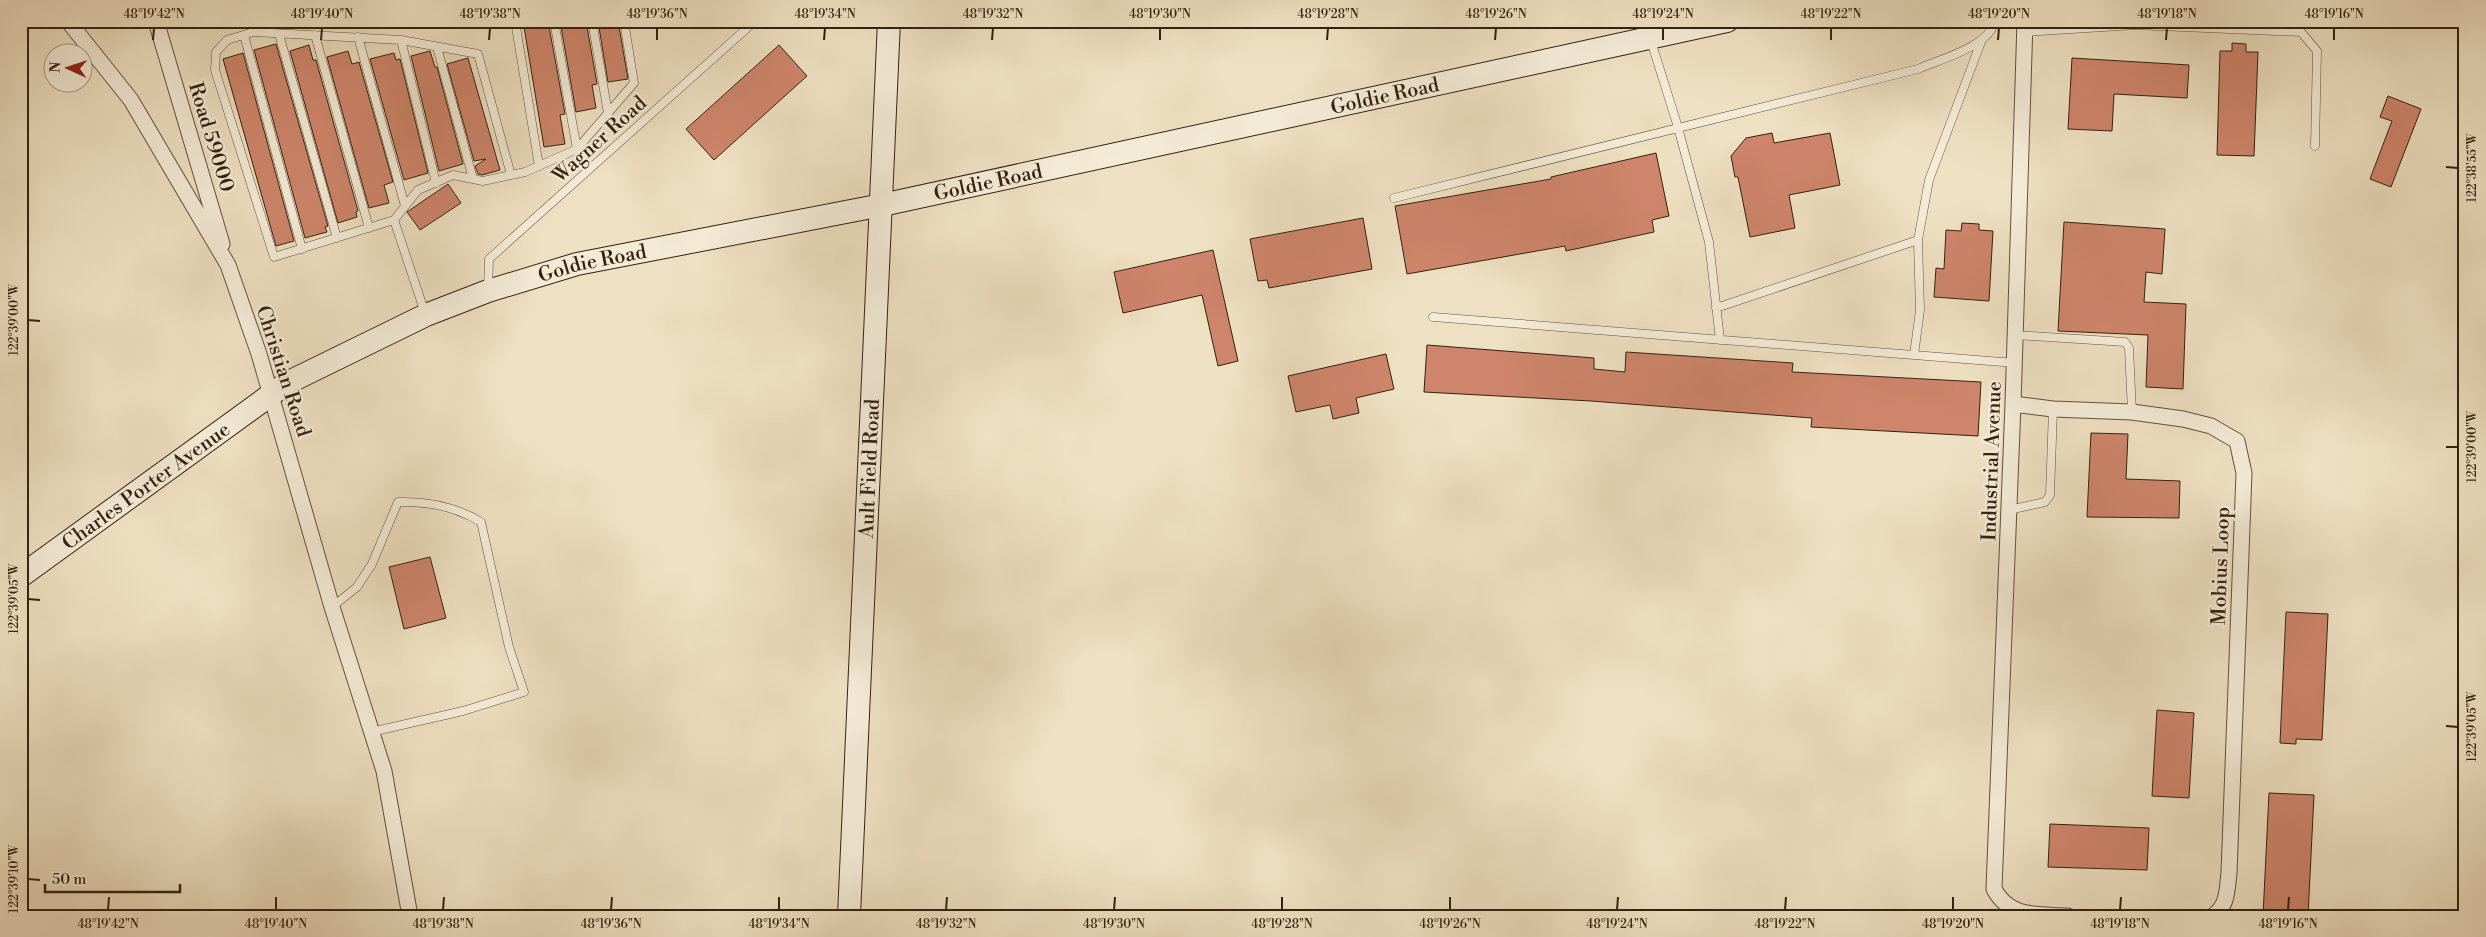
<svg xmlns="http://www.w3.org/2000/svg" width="2486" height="937" font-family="'Libre Bodoni',serif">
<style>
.building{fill:#ce856b;stroke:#33210e}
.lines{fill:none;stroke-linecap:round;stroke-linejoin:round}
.lane-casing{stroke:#62513b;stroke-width:9}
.street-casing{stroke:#62513b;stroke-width:17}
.secondary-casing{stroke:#33210e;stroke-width:24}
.lane{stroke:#f4ebd7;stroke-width:8}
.street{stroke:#f4ebd7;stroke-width:15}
.secondary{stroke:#f4ebd7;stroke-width:22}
.ticks{fill:none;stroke:#33210e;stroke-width:2}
.labels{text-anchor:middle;stroke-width:5;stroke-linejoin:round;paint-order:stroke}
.street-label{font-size:20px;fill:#33210e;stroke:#f4ebd7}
.neatline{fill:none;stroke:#33210e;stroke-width:2}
.ticks-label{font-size:12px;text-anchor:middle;fill:#33210e}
</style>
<rect width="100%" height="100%" fill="#eee0c2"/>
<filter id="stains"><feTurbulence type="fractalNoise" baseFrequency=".004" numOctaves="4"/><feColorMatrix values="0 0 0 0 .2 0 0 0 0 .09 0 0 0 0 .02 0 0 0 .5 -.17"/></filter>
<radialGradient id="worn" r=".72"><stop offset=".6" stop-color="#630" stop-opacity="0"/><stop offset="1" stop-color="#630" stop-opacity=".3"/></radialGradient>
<path class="building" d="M 523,21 L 548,21 L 565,114 L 560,115 L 565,144 L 544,147 Z
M 560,21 L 586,21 L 597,84 L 592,85 L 596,108 L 576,112 Z
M 598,21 L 618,21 L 628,79 L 608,82 Z
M 2232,43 L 2246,44 L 2246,52 L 2258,52 L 2254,156 L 2217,155 L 2220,51 L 2232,51 Z
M 276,44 L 328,226 L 325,227 L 327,232 L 305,238 L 254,50 Z
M 309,45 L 313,60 L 316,60 L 358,211 L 356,212 L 357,217 L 338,223 L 290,51 Z
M 779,45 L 807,76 L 714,160 L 686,129 Z
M 348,51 L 352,64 L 359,62 L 393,182 L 384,185 L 389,203 L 369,208 L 327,57 Z
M 430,51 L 435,67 L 437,67 L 463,164 L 439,171 L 411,56 Z
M 243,53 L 294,241 L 276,246 L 223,59 Z
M 394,53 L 396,60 L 400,59 L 428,173 L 404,180 L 370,59 Z
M 468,58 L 500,170 L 482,175 L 478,174 L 475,166 L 486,159 L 474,161 L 447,64 Z
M 2072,58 L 2189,65 L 2187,98 L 2114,94 L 2112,131 L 2068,129 Z
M 2388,96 L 2421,109 L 2391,187 L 2370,179 L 2392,121 L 2380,117 Z
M 1772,133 L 1774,143 L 1830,133 L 1840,185 L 1789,195 L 1795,228 L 1750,237 L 1738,177 L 1735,177 L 1731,156 L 1746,138 Z
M 1656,153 L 1669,216 L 1652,220 L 1654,232 L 1566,251 L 1565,246 L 1407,274 L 1395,206 L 1551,179 L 1551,177 Z
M 448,184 L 461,203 L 420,230 L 407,212 Z
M 1363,218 L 1372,269 L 1269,288 L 1267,280 L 1258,281 L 1250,239 Z
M 2064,222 L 2165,229 L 2162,274 L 2146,272 L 2144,302 L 2186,304 L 2183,389 L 2146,387 L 2148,335 L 2058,331 Z
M 1962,223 L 1979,224 L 1979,230 L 1993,231 L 1989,301 L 1934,297 L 1936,268 L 1944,269 L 1946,230 L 1961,231 Z
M 1213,250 L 1238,361 L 1218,366 L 1202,295 L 1123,313 L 1114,272 Z
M 1427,345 L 1594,358 L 1594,369 L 1625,372 L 1626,352 L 1793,363 L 1792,372 L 1981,382 L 1978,436 L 1811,427 L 1812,418 L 1591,401 L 1424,392 Z
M 1386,354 L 1394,389 L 1356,398 L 1359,413 L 1333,419 L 1330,405 L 1296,412 L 1288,376 Z
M 2091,433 L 2128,434 L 2126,479 L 2180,481 L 2179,518 L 2087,517 Z
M 430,557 L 446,618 L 404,629 L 389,567 Z
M 2286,612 L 2328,614 L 2322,740 L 2296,739 L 2296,744 L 2280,743 Z
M 2157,710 L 2194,713 L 2189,798 L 2152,796 Z
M 2269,793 L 2314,795 L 2308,916 L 2263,916 Z
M 2050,824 L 2149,828 L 2147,870 L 2048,867 Z"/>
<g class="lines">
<defs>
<path id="lane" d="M 515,21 L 539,166
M 554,21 L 577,149
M 592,21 L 608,113
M 2025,32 L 2135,25 L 2301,32 L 2317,51 L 2315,146
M 279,34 L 337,238
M 244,35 L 302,249
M 315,35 L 369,228
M 358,37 L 405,206
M 401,40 L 436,183
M 1651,41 L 1677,124 L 1709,242 L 1720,340
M 437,47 L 473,179
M 511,175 L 478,54 L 401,40 L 253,32 L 227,40 L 216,52 L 215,70 L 274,257 L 394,220 L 418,190 L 453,175 L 483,181 L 525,172 L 577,149 L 634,83 L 624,21
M 1394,198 L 1918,69 C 1940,59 1989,47 1995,21
M 394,220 L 425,313
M 488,289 L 489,259 L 755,21
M 1716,308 L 1918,240
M 1433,317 L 2015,363
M 2015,335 L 2125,342 L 2129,348 L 2132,412
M 1914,355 L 1920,310 L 1918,240 L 1929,180 L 1981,42
M 2009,510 L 2045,502 L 2050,495 L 2053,409
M 332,607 L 357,587 L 372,564 L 398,502 C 427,501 456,507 481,522 L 509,647 L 524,692 L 463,711 L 371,732"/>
<path id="street" d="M 68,21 L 131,100 L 228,265 L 259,354 L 332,607 L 384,771 L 410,916
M 156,21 L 222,244
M 2025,21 L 2013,404 L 1994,889 C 2010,919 2038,914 2068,916
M 2013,404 L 2053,409 L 2132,412 L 2183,419 L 2211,426 L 2237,441 L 2244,473 L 2229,873 C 2227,889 2228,906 2213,916"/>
<g id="secondary">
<path id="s1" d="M 21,576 L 287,383 L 426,315 L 488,291 L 577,264 L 882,205 L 1727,21"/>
<path id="s2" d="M 849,916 L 889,21"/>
</g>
</defs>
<use href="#lane" class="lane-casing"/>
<use href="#street" class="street-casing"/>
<use href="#secondary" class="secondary-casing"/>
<use href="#lane" class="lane"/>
<use href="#street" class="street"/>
<use href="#secondary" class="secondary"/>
</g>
<path class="ticks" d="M 153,40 L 154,28M 321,40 L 322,28M 489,40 L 490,28M 657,40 L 657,28M 824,40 L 825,28M 992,40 L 993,28M 1160,40 L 1160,28M 1327,40 L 1328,28M 1495,40 L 1496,28M 1663,40 L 1663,28M 1831,40 L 1831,28M 1998,40 L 1999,28M 2166,40 L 2167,28M 2334,40 L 2334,28M 2446,167 L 2458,168M 28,320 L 40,321M 2446,447 L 2458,447M 28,599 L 40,600M 2446,726 L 2458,727M 28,879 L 40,880M 108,910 L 109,897M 276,910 L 276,897M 443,910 L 444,897M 611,910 L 612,897M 779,910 L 779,897M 946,910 L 947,897M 1114,910 L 1115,897M 1282,910 L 1282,897M 1450,910 L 1450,897M 1617,910 L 1618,897M 1785,910 L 1786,897M 1953,910 L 1953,897M 2120,910 L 2121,897M 2288,910 L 2289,897"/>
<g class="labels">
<g class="street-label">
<text dy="7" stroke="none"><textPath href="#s1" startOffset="1468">Goldie Road</textPath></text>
<text transform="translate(212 137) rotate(73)" y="7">Road 59000</text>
<text transform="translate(599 139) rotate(-42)" y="7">Wagner Road</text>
<text dy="7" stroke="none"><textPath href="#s1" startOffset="1062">Goldie Road</textPath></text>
<text dy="7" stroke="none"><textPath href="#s1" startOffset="658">Goldie Road</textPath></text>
<text transform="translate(284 371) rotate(72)" y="7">Christian Road</text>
<text transform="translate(1991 461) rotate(-88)" y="7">Industrial Avenue</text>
<text dy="7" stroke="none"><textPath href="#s2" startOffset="448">Ault Field Road</textPath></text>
<text dy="7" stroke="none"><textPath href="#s1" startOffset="154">Charles Porter Avenue</textPath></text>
<text transform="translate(2220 566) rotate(-88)" y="7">Mobius Loop</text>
</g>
</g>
<rect width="2486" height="937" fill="none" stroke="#eee0c2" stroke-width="55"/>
<g transform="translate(68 68) rotate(273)"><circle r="24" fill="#f4ebd7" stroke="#a79a87"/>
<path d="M0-4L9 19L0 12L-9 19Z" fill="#8f2418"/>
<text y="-8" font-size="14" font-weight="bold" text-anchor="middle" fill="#33210e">N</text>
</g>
<path d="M45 884v8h135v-8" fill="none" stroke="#33210e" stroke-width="2.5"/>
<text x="52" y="884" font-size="15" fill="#33210e" stroke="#f4ebd7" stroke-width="4" paint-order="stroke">50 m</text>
<rect x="28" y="28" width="2430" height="882" class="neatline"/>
<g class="ticks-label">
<text x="154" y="18">48°19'42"N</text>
<text x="322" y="18">48°19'40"N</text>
<text x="490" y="18">48°19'38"N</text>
<text x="657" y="18">48°19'36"N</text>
<text x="825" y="18">48°19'34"N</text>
<text x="993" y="18">48°19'32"N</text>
<text x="1160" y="18">48°19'30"N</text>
<text x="1328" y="18">48°19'28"N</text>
<text x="1496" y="18">48°19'26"N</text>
<text x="1663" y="18">48°19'24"N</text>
<text x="1831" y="18">48°19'22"N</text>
<text x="1999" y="18">48°19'20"N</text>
<text x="2167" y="18">48°19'18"N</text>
<text x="2334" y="18">48°19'16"N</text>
<text transform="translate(2472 168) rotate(-90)" y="4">122°38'55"W</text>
<text transform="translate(14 320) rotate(-90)" y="4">122°39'00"W</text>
<text transform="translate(2472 447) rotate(-90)" y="4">122°39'00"W</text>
<text transform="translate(14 599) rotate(-90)" y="4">122°39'05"W</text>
<text transform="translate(2472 727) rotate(-90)" y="4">122°39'05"W</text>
<text transform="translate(14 879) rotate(-90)" y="4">122°39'10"W</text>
<text x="108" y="928">48°19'42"N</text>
<text x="276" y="928">48°19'40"N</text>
<text x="443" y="928">48°19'38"N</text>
<text x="611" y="928">48°19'36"N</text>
<text x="779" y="928">48°19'34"N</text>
<text x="946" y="928">48°19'32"N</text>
<text x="1114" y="928">48°19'30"N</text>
<text x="1282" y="928">48°19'28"N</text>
<text x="1450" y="928">48°19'26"N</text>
<text x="1617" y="928">48°19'24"N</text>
<text x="1785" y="928">48°19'22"N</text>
<text x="1953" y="928">48°19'20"N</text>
<text x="2120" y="928">48°19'18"N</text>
<text x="2288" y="928">48°19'16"N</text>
</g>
<rect width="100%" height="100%" filter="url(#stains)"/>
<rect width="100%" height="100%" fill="url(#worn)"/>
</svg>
